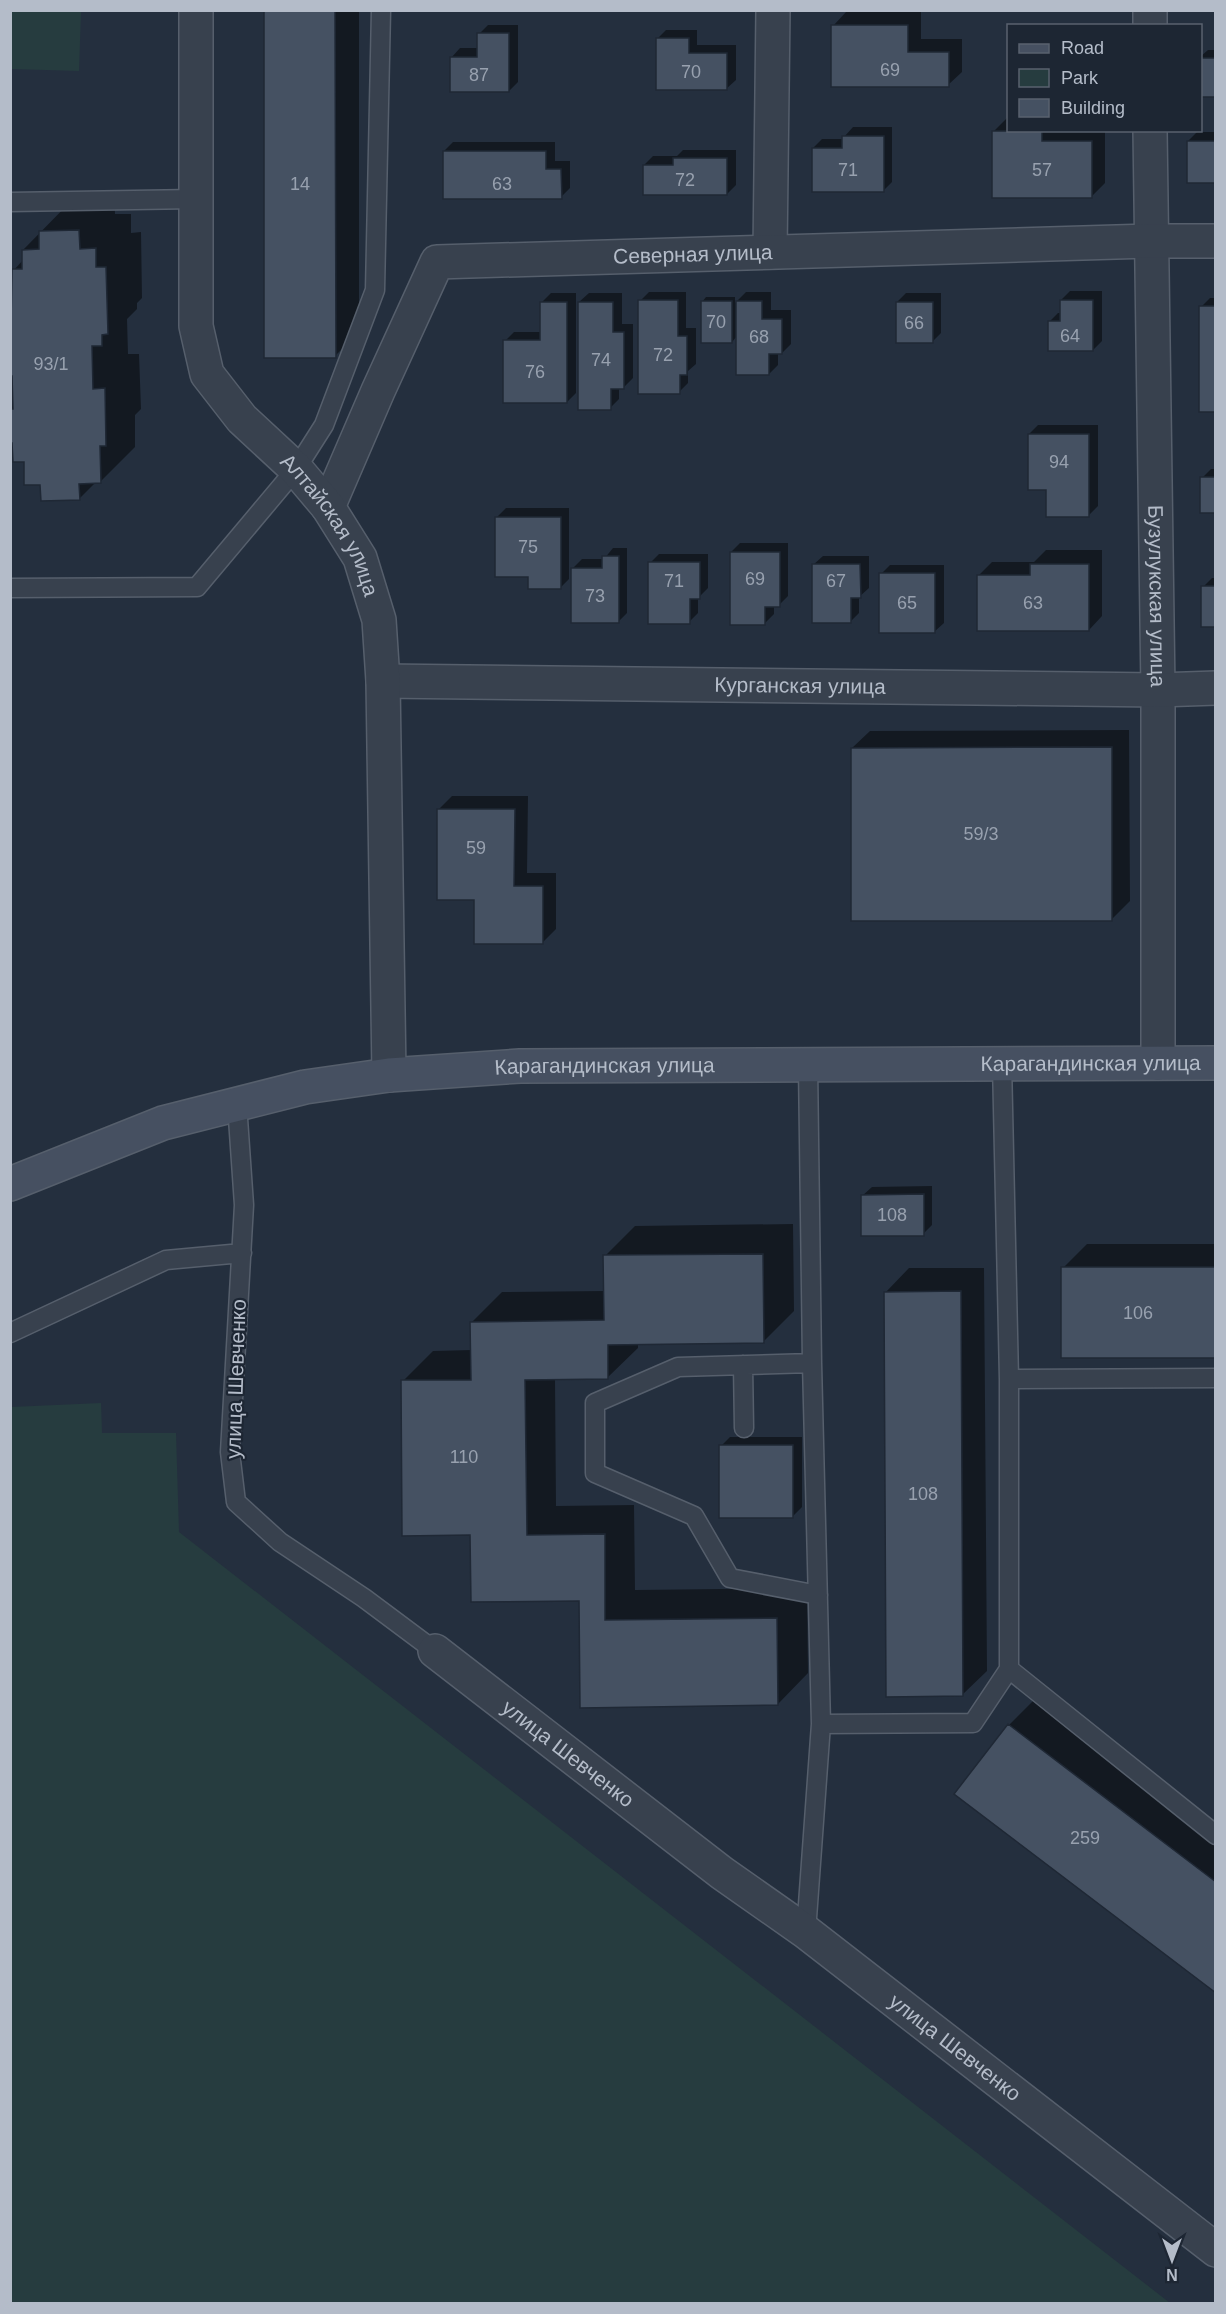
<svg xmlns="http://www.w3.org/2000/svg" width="1226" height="2314" font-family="Arial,sans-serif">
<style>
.green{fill:#263c3f}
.shadow{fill:#0007}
.building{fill:#455162;stroke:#1f2835;stroke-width:1.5}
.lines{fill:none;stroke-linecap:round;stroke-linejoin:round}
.service-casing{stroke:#565f6c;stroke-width:21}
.minor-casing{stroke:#565f6c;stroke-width:36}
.tertiary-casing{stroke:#565f6c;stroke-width:36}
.secondary-casing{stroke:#565f6c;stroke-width:36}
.service{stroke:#38414e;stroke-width:18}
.minor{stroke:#38414e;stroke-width:33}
.tertiary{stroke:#38414e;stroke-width:33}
.secondary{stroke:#465061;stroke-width:33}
.labels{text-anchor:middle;stroke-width:4.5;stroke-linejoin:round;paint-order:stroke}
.number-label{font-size:18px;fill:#98a1af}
.street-label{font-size:21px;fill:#b4bcc9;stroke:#1d2633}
</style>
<rect width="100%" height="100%" fill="#242f3e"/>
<path class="green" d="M 11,10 L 81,11 L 79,71 L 11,69 Z
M 101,1403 L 102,1433 L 176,1433 L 179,1532 L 1170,2303 L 11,2303 L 11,1407 Z"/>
<path class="shadow" d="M 265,10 L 359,10 L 359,332 L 335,356 Z
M 846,12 L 921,12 L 921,39 L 962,39 L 962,72 L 948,85 L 833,26 Z
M 488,25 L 518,25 L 518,82 L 509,91 L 451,58 L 460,48 L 479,48 L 479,34 Z
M 666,30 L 697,30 L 697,45 L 736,45 L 736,80 L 726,89 L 657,39 Z
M 1208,50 L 1216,50 L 1216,96 L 1200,96 L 1200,57 Z
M 1007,118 L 1008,130 L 1105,130 L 1105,183 L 1091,197 L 993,132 Z
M 853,127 L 892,127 L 892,182 L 883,191 L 813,148 L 822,139 L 844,139 L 844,137 Z
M 1197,132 L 1216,132 L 1216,182 L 1188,141 Z
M 453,142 L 555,142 L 555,161 L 570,161 L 570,188 L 561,197 L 444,151 Z
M 683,150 L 736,150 L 736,185 L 727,194 L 644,165 L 653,156 L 677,156 Z
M 114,195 L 115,214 L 131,214 L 131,233 L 141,232 L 142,298 L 137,303 L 137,309 L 127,319 L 128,354 L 139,354 L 141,409 L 135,415 L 135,447 L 100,482 L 96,482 L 79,499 L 42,483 L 14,441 L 10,441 L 10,406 L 14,402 L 10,284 L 14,281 L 14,270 L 23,260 L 23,250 L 76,196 Z
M 1070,291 L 1102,291 L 1102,341 L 1093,350 L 1049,322 L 1058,313 L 1061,313 L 1061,300 Z
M 649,292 L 686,292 L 686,328 L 696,328 L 696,364 L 688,371 L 688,383 L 679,392 L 640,301 Z
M 746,292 L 771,292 L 771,310 L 791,310 L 791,344 L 782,353 L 778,353 L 778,365 L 769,374 L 737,336 L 732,342 L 702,302 L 706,297 L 735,297 L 735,303 Z
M 551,293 L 576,293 L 576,393 L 567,402 L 505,341 L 514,332 L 542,332 L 542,302 Z
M 589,293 L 622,293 L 622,324 L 633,324 L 633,378 L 624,387 L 619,387 L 619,399 L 610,408 L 579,302 Z
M 906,293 L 941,293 L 941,333 L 932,342 L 897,302 Z
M 1210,298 L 1216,298 L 1216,410 L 1201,307 Z
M 1038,425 L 1098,425 L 1098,506 L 1089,515 L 1029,434 Z
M 1211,469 L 1216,469 L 1216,512 L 1202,478 Z
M 506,508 L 569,508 L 569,579 L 560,588 L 497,517 Z
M 740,543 L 788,543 L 788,596 L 779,605 L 774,605 L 774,614 L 765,623 L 731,552 Z
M 613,548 L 627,548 L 627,613 L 618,622 L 573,568 L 582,559 L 604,559 Z
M 1046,550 L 1102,550 L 1102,616 L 1089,630 L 978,576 L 992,562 L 1034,562 Z
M 659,554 L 708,554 L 708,588 L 698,598 L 698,613 L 689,622 L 650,563 Z
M 823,556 L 869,556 L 869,588 L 859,597 L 859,613 L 850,622 L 813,565 Z
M 890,565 L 944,565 L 944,623 L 934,632 L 881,574 Z
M 1212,578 L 1216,578 L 1216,625 L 1203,587 Z
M 1129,730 L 1130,901 L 1112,919 L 852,748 L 870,731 Z
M 452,796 L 528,796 L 527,873 L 556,873 L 556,929 L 542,943 L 476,898 L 438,810 Z
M 932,1186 L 932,1225 L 923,1234 L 862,1196 L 872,1187 Z
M 793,1224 L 794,1311 L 764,1341 L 638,1343 L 638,1348 L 607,1378 L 555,1379 L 556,1506 L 634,1505 L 635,1590 L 807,1588 L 808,1673 L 778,1704 L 581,1706 L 580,1599 L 472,1533 L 403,1381 L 433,1351 L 472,1350 L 472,1322 L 502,1292 L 605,1291 L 605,1256 L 635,1226 Z
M 1087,1244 L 1216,1244 L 1216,1356 L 1063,1268 Z
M 909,1268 L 984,1268 L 987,1671 L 962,1695 L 885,1293 Z
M 730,1437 L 802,1437 L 802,1507 L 793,1516 L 721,1446 Z
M 1033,1701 L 1216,1840 L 1216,1992 L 1009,1725 Z"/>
<path class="building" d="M 264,10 L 335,10 L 336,358 L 264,358 Z
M 831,25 L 908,25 L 908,52 L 949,52 L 949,87 L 831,87 Z
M 477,33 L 509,33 L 509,92 L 450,92 L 450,57 L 477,57 Z
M 656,38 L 689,38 L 689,53 L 727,53 L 727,90 L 656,90 Z
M 1200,58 L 1216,58 L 1216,97 L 1200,97 Z
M 992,131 L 1042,131 L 1042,141 L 1092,141 L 1092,198 L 992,198 Z
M 842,136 L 884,136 L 884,192 L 812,192 L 812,148 L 842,148 Z
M 1187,141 L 1216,141 L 1216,183 L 1187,183 Z
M 443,151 L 546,151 L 546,169 L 561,169 L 562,199 L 443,199 Z
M 673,158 L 727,158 L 727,195 L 643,195 L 643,165 L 673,165 Z
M 79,230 L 80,249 L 96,248 L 96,267 L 106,267 L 108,334 L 102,335 L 102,346 L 92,346 L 93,389 L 105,388 L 106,446 L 100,446 L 101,483 L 79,484 L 80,500 L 41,501 L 40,485 L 24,485 L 24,462 L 13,462 L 12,443 L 10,443 L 10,409 L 13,409 L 12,376 L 10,376 L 12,269 L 22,269 L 22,250 L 39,249 L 39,231 Z
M 638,300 L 678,300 L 678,336 L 687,336 L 687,375 L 680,375 L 680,394 L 638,394 Z
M 1060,300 L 1093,300 L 1093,351 L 1048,351 L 1048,321 L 1060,321 Z
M 701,301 L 732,301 L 732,343 L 701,343 Z
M 736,301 L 762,301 L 762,319 L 782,319 L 782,354 L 769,354 L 769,375 L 736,375 Z
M 540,302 L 567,302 L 567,403 L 503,403 L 503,340 L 540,340 Z
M 578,302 L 613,302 L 613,332 L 624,332 L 624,389 L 611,389 L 611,410 L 578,410 Z
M 896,302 L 933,302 L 933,343 L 896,343 Z
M 1199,306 L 1216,306 L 1216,412 L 1199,412 Z
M 1028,434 L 1089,434 L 1089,517 L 1046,517 L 1046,490 L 1028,490 Z
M 1200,477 L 1216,477 L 1216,513 L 1200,513 Z
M 495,517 L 561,517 L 561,589 L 528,589 L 528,577 L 495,577 Z
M 730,552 L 780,552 L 780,607 L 765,607 L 765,625 L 730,625 Z
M 602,556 L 619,556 L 619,623 L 571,623 L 571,568 L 602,568 Z
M 648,562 L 700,562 L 700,599 L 690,599 L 690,624 L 648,624 Z
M 812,564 L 860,564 L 861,598 L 851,598 L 851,623 L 812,623 Z
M 1030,564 L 1089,564 L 1089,631 L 977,631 L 977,575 L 1030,575 Z
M 879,573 L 935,573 L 935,633 L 879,633 Z
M 1201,586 L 1216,586 L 1216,627 L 1201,627 Z
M 1112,747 L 1112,921 L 851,921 L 851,748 Z
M 437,809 L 515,809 L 514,886 L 543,886 L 543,944 L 474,944 L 474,900 L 437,900 Z
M 924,1194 L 924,1236 L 861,1236 L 861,1195 Z
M 763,1254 L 764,1343 L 608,1345 L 608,1379 L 525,1380 L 527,1535 L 605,1534 L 605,1620 L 777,1618 L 778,1705 L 580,1708 L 579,1601 L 471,1602 L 470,1535 L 402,1536 L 401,1380 L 471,1380 L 470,1322 L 604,1320 L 603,1255 Z
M 1061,1267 L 1216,1267 L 1216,1358 L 1061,1358 Z
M 961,1291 L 963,1696 L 886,1697 L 884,1292 Z
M 719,1445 L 793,1445 L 793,1518 L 719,1518 Z
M 1008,1724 L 1216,1882 L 1216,1993 L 954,1794 Z"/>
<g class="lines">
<defs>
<path id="service" d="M 10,202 L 196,199
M 10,588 L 197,587 L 296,469 L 324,425 L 375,290 L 381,10
M 1002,1063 L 1009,1379 L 1216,1378
M 808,1065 L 812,1363 L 821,1724 L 973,1723 L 1009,1669 L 1009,1379
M 237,1104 L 244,1205 L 230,1452 L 236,1502 L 280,1542 L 364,1598 L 435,1651
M 10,1333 L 166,1260 L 242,1253
M 812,1363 L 678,1367 L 595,1403 L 595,1473 L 694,1516 L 730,1578 L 818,1595
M 743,1365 L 744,1428
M 1009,1669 L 1216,1835
M 806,1932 L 821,1724"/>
<g id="minor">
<path d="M 1150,10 L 1150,26"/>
<path id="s1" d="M 1150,130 L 1158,690 L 1158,1063"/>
<path d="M 770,252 L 773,10"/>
<path id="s2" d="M 328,507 L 378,391 L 437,262 L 1150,241 L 1216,241"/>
<path id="s3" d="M 383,681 L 1158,690 L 1216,688"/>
<path id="s4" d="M 435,1651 L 722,1873 L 806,1932 L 1216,2250"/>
</g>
<g id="tertiary">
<path id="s5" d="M 196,10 L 196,326 L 207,374 L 242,419 L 296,469 L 328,507 L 360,558 L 379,620 L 383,681 L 389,1075"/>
</g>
<g id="secondary">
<path id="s6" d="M 10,1184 L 163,1123 L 305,1087 L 389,1075 L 520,1066 L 1216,1063"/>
</g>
</defs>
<use href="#service" class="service-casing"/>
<use href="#minor" class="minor-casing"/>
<use href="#tertiary" class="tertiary-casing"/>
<use href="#secondary" class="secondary-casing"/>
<use href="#service" class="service"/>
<use href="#minor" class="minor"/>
<use href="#tertiary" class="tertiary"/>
<use href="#secondary" class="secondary"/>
</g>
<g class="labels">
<g class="number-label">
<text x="890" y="76">69</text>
<text x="691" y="78">70</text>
<text x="479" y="81">87</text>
<text x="848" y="176">71</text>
<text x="1042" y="176">57</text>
<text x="685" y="186">72</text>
<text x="300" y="190">14</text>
<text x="502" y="190">63</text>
<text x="716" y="328">70</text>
<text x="914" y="329">66</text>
<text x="1070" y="342">64</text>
<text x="759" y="343">68</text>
<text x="663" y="361">72</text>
<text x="601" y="366">74</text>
<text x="51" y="370">93/1</text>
<text x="535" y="378">76</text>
<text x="1059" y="468">94</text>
<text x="528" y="553">75</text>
<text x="755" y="585">69</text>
<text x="674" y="587">71</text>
<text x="836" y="587">67</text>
<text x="595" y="602">73</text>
<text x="907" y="609">65</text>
<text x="1033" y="609">63</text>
<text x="981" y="840">59/3</text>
<text x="476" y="854">59</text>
<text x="892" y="1221">108</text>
<text x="1138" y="1319">106</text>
<text x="464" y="1463">110</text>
<text x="923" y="1500">108</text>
<text x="1085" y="1844">259</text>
</g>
<g class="street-label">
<text dy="7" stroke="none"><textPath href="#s2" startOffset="524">Северная улица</textPath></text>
<text dy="7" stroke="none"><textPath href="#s5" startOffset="562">Алтайская улица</textPath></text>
<text dy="7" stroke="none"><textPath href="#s1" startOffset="466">Бузулукская улица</textPath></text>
<text dy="7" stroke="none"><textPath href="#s3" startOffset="417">Курганская улица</textPath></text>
<text dy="7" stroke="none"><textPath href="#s6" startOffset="1098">Карагандинская улица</textPath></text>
<text dy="7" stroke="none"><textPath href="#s6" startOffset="612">Карагандинская улица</textPath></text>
<text transform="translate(236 1379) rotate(-88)" y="7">улица Шевченко</text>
<text dy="7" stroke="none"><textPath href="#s4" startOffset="168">улица Шевченко</textPath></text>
<text dy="7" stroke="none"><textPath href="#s4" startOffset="654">улица Шевченко</textPath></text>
</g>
</g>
<rect width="1226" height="2314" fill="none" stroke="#b4bcc9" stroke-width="24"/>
<rect x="1007" y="24" width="195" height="108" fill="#1d2633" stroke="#59626f" stroke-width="1.5"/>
<rect x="1019" y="44" width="30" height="9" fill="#465061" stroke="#59626f" stroke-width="1.5"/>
<text x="1061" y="54" font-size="18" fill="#b4bcc9">Road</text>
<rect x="1019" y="69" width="30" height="18" fill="#263c3f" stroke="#59626f" stroke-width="1.5"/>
<text x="1061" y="84" font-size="18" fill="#b4bcc9">Park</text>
<rect x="1019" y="99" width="30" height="18" fill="#455162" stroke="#59626f" stroke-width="1.5"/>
<text x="1061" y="114" font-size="18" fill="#b4bcc9">Building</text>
<g transform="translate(1172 2260) rotate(180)" stroke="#1d2633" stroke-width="4.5" paint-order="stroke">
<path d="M0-4.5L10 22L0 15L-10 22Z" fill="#b4bcc9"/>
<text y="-9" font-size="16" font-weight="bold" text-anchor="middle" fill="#b4bcc9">N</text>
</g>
</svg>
